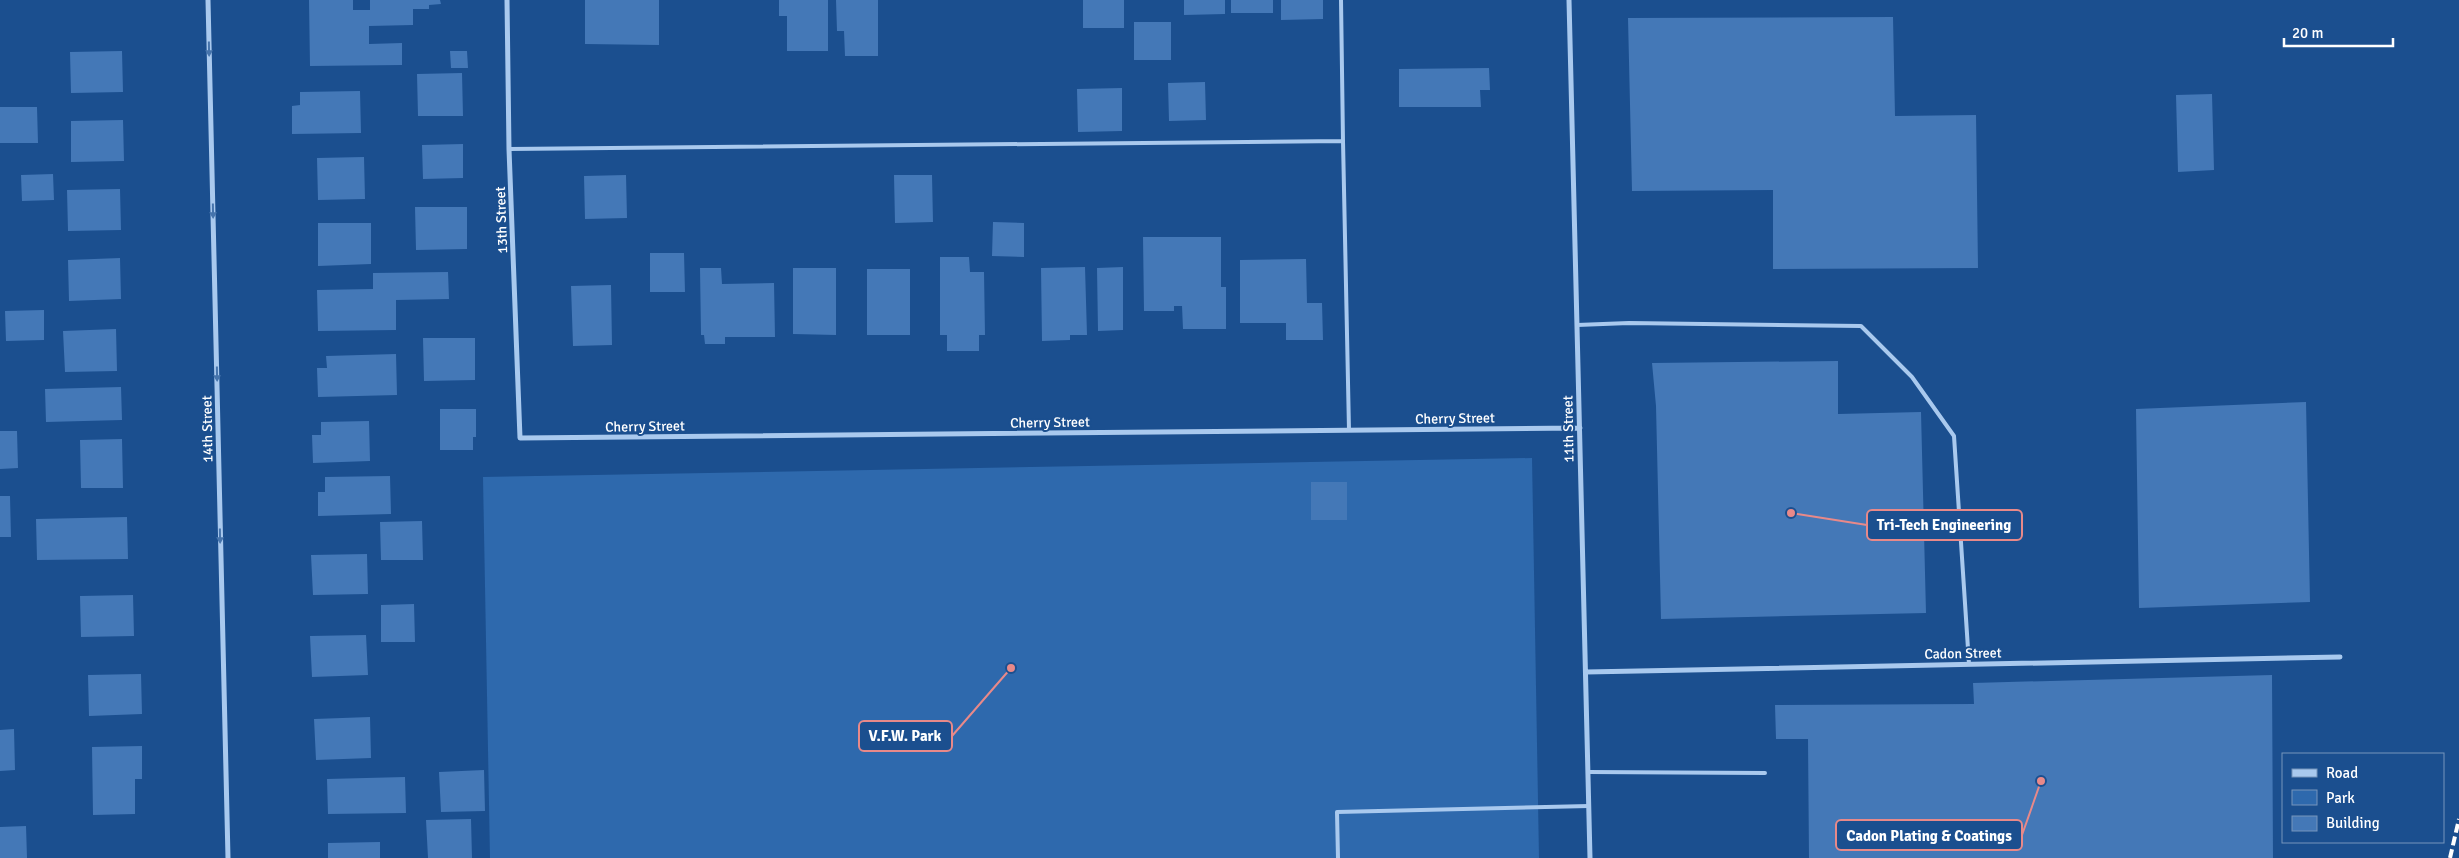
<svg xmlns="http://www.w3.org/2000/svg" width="2459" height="858" font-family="Signika,sans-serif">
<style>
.green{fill:#2e69ad}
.building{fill:#4478b7}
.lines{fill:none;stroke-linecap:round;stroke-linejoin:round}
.service{stroke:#a9c9ee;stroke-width:4}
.minor{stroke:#a9c9ee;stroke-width:5}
.rail{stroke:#fff;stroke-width:4;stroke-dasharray:9 4;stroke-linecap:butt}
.oneway{fill:#4674ac}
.labels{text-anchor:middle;stroke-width:4;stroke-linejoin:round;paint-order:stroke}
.street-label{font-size:14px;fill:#fff;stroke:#1b4f8f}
.leader{fill:none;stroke:#e88989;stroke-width:2}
.callout-dot{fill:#e88989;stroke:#1b4f8f;stroke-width:2}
.callout{fill:#1b4f8f;stroke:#e88989;stroke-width:2}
.callout-label{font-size:15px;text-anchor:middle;font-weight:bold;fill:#fff}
</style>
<rect width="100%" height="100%" fill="#1b4f8f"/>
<path class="green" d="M 1532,458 L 1539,858 L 490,858 L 483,477 Z"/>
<path class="building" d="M 309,0 L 353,0 L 353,10 L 370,10 L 370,0 L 440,0 L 441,4 L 429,5 L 429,9 L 413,9 L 413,25 L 369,26 L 369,44 L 402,43 L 402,65 L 310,66 Z
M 585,0 L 659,0 L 659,45 L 585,44 Z
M 779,0 L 828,0 L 828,51 L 787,51 L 787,16 L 779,16 Z
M 836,0 L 878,0 L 878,56 L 845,56 L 844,31 L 837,31 Z
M 1083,0 L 1124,0 L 1124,28 L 1083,28 Z
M 1184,0 L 1225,0 L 1225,14 L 1184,15 Z
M 1231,0 L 1273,0 L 1273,13 L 1231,13 Z
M 1281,0 L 1323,0 L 1323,19 L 1281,20 Z
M 1893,17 L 1895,116 L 1976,115 L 1978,268 L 1773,269 L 1773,190 L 1632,191 L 1628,18 Z
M 1134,22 L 1171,22 L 1171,60 L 1134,60 Z
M 122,51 L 123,92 L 71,93 L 70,52 Z
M 450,51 L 467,51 L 468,68 L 451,68 Z
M 1489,68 L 1490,90 L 1480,90 L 1481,107 L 1399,107 L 1399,69 Z
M 462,73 L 463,116 L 418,116 L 417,74 Z
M 1205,82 L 1206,120 L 1169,121 L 1168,83 Z
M 1122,88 L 1122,131 L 1078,132 L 1077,89 Z
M 360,91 L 361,133 L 292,134 L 292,106 L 300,105 L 300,92 Z
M 2212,94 L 2214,170 L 2178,172 L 2176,95 Z
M 0,107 L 37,107 L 38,143 L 0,143 Z
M 123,120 L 124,161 L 71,162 L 71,121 Z
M 463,144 L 463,178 L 423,179 L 422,145 Z
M 364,157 L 365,199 L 318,200 L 317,158 Z
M 53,174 L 54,200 L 22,201 L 21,175 Z
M 626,175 L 627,218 L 585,219 L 584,176 Z
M 894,175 L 932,175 L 933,222 L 895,223 Z
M 120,189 L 121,230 L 68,231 L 67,190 Z
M 415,207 L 467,207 L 467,249 L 416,250 Z
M 993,222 L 1024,223 L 1024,257 L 992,256 Z
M 318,223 L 371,223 L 371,264 L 318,266 Z
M 1143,237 L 1221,237 L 1221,287 L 1226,287 L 1226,329 L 1183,329 L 1182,306 L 1174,306 L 1174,311 L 1144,311 Z
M 650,253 L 684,253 L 685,292 L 650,292 Z
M 940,257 L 969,257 L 970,272 L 984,272 L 985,335 L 979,335 L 979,351 L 947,351 L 947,335 L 940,335 Z
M 120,258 L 121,299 L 69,301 L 68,260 Z
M 1306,259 L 1307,303 L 1322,303 L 1323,340 L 1286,340 L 1286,323 L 1240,323 L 1240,260 Z
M 1085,267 L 1087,335 L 1070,335 L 1070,340 L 1042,341 L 1041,268 Z
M 1123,267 L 1123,330 L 1098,331 L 1097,268 Z
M 700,268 L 721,268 L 722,284 L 774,283 L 775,337 L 725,337 L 725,344 L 705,344 L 704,335 L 701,335 Z
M 793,268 L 836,268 L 836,335 L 793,334 Z
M 867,269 L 910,269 L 910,335 L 867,335 Z
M 448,272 L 449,299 L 396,300 L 396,330 L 318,331 L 317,290 L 373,289 L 373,273 Z
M 611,285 L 612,345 L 573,346 L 571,286 Z
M 44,310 L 44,340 L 6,341 L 5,311 Z
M 116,329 L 117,371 L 65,372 L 63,331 Z
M 423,338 L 475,338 L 475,380 L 424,381 Z
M 396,354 L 397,395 L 318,397 L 317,368 L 327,368 L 326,356 Z
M 1838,361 L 1838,414 L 1921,412 L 1926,613 L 1661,619 L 1656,406 L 1652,363 Z
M 121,387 L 122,420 L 46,422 L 45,389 Z
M 2306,402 L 2310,602 L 2139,608 L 2136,409 Z
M 440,409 L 476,409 L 476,437 L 473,437 L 473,450 L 440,450 Z
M 369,421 L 370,461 L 313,463 L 312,435 L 321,435 L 321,422 Z
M 0,431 L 17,431 L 18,468 L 0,469 Z
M 122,439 L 123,488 L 81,488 L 80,440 Z
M 390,476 L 391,514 L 318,516 L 318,492 L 325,492 L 325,477 Z
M 1311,482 L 1347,482 L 1347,520 L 1311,520 Z
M 0,496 L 10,496 L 11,537 L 0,537 Z
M 127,517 L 128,559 L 37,560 L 36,519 Z
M 422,521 L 423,560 L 381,560 L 380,522 Z
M 367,554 L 368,594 L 313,595 L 311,555 Z
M 133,595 L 134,636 L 81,637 L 80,596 Z
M 414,604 L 415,642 L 381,642 L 381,605 Z
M 366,635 L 368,675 L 312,677 L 310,636 Z
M 141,674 L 142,714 L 89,716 L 88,675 Z
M 2272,675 L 2273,858 L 1809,858 L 1808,739 L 1776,739 L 1775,705 L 1974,704 L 1973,683 Z
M 370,717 L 371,758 L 316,760 L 314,719 Z
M 14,729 L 15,770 L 0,771 L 0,730 Z
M 142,746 L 142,779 L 135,779 L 135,814 L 93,815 L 92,747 Z
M 484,770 L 485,811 L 441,812 L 439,772 Z
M 405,777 L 406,813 L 328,814 L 327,779 Z
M 471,819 L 472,858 L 428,858 L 426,820 Z
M 26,826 L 27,858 L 0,858 L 0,827 Z
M 380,842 L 380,858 L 328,858 L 328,843 Z"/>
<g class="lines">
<path class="service" d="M 1341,0 L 1343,141
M 509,149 L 1343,141 L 1349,430
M 1577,325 L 1629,323 L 1861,326 L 1912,377 L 1954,436 L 1969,664
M 1588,772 L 1765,773
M 1338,858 L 1337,812 L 1589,806"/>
<path class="minor" d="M 208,0 L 228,858
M 507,0 L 509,149 L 520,438 L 1580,428
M 1569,0 L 1590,858
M 1586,672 L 2340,657"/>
<path class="rail" d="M 2450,858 L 2459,819"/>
</g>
<defs><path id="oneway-solid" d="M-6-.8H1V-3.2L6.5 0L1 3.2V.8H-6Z" transform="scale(1.25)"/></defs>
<g class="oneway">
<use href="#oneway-solid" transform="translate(209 49) rotate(89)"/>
<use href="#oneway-solid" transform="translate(213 211) rotate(89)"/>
<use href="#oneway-solid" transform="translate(217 374) rotate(89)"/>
<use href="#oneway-solid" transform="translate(220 536) rotate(89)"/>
</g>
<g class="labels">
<g class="street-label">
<text transform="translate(501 220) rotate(-92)" y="5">13th Street</text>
<text transform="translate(1455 418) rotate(-1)" y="5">Cherry Street</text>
<text transform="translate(1050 422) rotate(-1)" y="5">Cherry Street</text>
<text transform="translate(645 426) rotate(-1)" y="5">Cherry Street</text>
<text transform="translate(207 429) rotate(-91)" y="5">14th Street</text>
<text transform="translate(1568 429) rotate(-91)" y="5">11th Street</text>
<text transform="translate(1963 653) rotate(-1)" y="5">Cadon Street</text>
</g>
</g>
<path class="leader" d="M1791 513L1867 525M1011 668L952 736M2041 781L2022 835"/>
<g class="callout-dot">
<circle cx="1791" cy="513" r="5"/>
<circle cx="1011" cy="668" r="5"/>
<circle cx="2041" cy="781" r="5"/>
</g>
<g class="callout">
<rect x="1867" y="510" width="155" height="30" rx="5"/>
<rect x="859" y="721" width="93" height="30" rx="5"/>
<rect x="1836" y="820" width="186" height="30" rx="5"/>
</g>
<g class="callout-label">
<text x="1944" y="530">Tri-Tech Engineering</text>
<text x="905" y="741">V.F.W. Park</text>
<text x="1929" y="841">Cadon Plating &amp; Coatings</text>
</g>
<rect x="2282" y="753" width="162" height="90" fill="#1b4f8f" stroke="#7695bc"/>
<rect x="2292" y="769" width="25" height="8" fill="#a9c9ee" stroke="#7695bc"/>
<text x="2326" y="778" font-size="15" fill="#ffffff">Road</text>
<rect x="2292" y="790" width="25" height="15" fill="#2e69ad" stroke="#7695bc"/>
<text x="2326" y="803" font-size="15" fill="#ffffff">Park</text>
<rect x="2292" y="816" width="25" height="15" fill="#4478b7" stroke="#7695bc"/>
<text x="2326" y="828" font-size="15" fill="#ffffff">Building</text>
<path d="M2284 38v8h109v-8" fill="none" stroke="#ffffff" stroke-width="2.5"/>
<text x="2292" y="38" font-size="15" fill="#ffffff" stroke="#1b4f8f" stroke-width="4" paint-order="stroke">20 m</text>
</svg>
